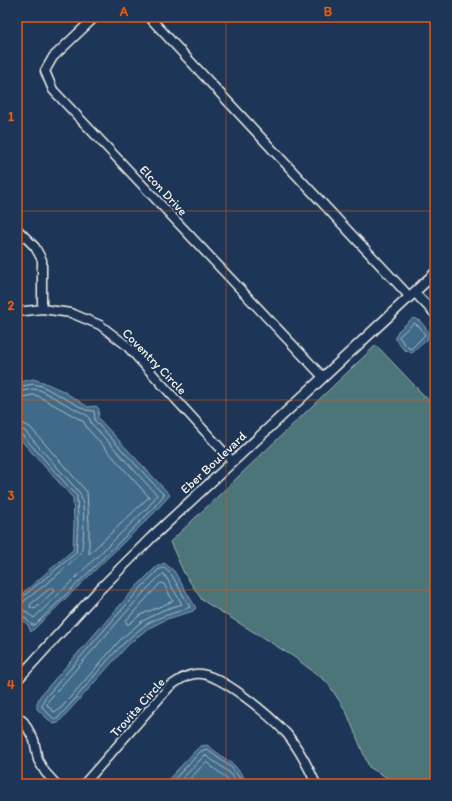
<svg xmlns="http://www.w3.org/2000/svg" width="452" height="801" font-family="Itim,sans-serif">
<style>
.green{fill:#4c7478;stroke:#a0b2b0}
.water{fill:#416a89;stroke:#89a0af}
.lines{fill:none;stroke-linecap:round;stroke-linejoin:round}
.shore{stroke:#acbbc2;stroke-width:1}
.minor-casing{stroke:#f4f1e8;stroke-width:11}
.tertiary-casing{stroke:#f4f1e8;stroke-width:12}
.minor{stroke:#1d3557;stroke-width:8}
.tertiary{stroke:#1d3557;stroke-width:9}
.grid{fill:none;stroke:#e8590c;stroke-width:1;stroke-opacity:0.55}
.labels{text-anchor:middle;stroke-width:4;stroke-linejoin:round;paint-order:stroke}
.street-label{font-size:13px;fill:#f4f1e8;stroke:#1d3557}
.neatline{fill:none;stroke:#e8590c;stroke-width:1.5}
.grid-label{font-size:13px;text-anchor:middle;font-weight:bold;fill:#e8590c}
</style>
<rect width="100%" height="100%" fill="#1d3557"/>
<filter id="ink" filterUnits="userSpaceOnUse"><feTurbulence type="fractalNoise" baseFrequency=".025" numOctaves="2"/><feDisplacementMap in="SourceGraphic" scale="8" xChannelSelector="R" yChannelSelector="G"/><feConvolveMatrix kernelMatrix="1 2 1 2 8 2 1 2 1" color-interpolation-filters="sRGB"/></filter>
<g filter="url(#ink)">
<path class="green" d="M 376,345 L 435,407 L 435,784 L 398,784 L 369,767 L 346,711 L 327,682 L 294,657 L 202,600 L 184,573 L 170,542 Z"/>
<path class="water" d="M 413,318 L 420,321 L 429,332 L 427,340 L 412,353 L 403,349 L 395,338 L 398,331 Z
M 33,379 L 43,382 L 63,391 L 88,407 L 96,406 L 99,409 L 98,418 L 170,495 L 154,513 L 31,632 L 28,625 L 17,615 L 17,598 L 73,550 L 74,524 L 73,498 L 17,436 L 17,383 Z
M 164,563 L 174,571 L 196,608 L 193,611 L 167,619 L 147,629 L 128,645 L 58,723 L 53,724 L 37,709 L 37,703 L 40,696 L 137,586 L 156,567 Z
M 207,745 L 235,766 L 249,784 L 164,784 L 197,749 L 201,746 Z"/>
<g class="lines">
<path class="shore" d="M 414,323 L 420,327 L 425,335 L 411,349 L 406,346 L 399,337 Z
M 17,387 L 33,384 L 42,386 L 86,410 L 94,411 L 95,421 L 164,495 L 151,511 L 35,625 L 32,625 L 21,614 L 17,613
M 17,392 L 33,389 L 40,390 L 88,416 L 92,424 L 157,495 L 148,507 L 34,618 L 19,607 L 19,605 L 55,577 L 81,553 C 84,541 86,502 79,492 L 25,431 L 17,428
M 17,398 L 33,395 L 38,396 L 83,421 L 87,428 L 149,497 L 89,554 L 89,523 L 87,492 L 30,427 L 24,424 L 17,422
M 17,433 L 22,435 L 77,496 L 78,524 L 76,553 L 21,598 L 17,599
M 164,568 L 171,574 L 190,607 C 175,614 157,616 144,626 C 110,651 86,689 57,719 L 54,719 L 42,707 L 44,699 L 140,589 L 158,570 Z
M 164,574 L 182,604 L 163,610 L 141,622 L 121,639 L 60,709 L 54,712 L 47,705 L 48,701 L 144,592 L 161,575 Z
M 161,583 L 164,584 L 173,601 L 140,615 L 129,624 L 127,624 L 126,621 Z
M 51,588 L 53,588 L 54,591 L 35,609 L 30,607 L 31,604 Z
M 170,784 L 200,752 L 206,749 L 232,768 L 244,784
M 177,784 L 205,755 L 229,772 L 238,784
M 185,784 L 206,762 L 224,776 L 231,784"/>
<defs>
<path id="minor" d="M 95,17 L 53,57 L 45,71 L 53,90 L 323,377
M 149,17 L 409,296
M 17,229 L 35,247 L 42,260 L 42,309
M 414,292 L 435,314
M 17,312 L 42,309 L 71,313 L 100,325 L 126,345 L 233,462
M 17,716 L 24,722 L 34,740 L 38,760 L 45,772 L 56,784
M 84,784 L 170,686 C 178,681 185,675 195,674 C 218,670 271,717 287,734 C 299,749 308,766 316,784"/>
<path id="tertiary" d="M 17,680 L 99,590 L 152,537 L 435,273"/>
</defs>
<use href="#minor" class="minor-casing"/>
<use href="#tertiary" class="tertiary-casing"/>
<use href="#minor" class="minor"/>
<use href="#tertiary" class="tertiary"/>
</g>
</g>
<path class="grid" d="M 226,17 L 226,784M 17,211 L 435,211M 17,400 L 435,400M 17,590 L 435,590"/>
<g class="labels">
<g class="street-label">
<text transform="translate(164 190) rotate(47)" y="5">Elcon Drive</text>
<text transform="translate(155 361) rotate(46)" y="5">Coventry Circle</text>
<text transform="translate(213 462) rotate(-43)" y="5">Eber Boulevard</text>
<text transform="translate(137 707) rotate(-48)" y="5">Trovita Circle</text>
</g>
</g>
<rect width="452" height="801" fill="none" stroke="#1d3557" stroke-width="44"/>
<rect x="22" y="22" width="408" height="757" class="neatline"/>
<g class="grid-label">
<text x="124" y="16">A</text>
<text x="328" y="16">B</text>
<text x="11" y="121">1</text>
<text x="11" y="310">2</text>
<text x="11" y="500">3</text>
<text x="11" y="689">4</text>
</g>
</svg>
